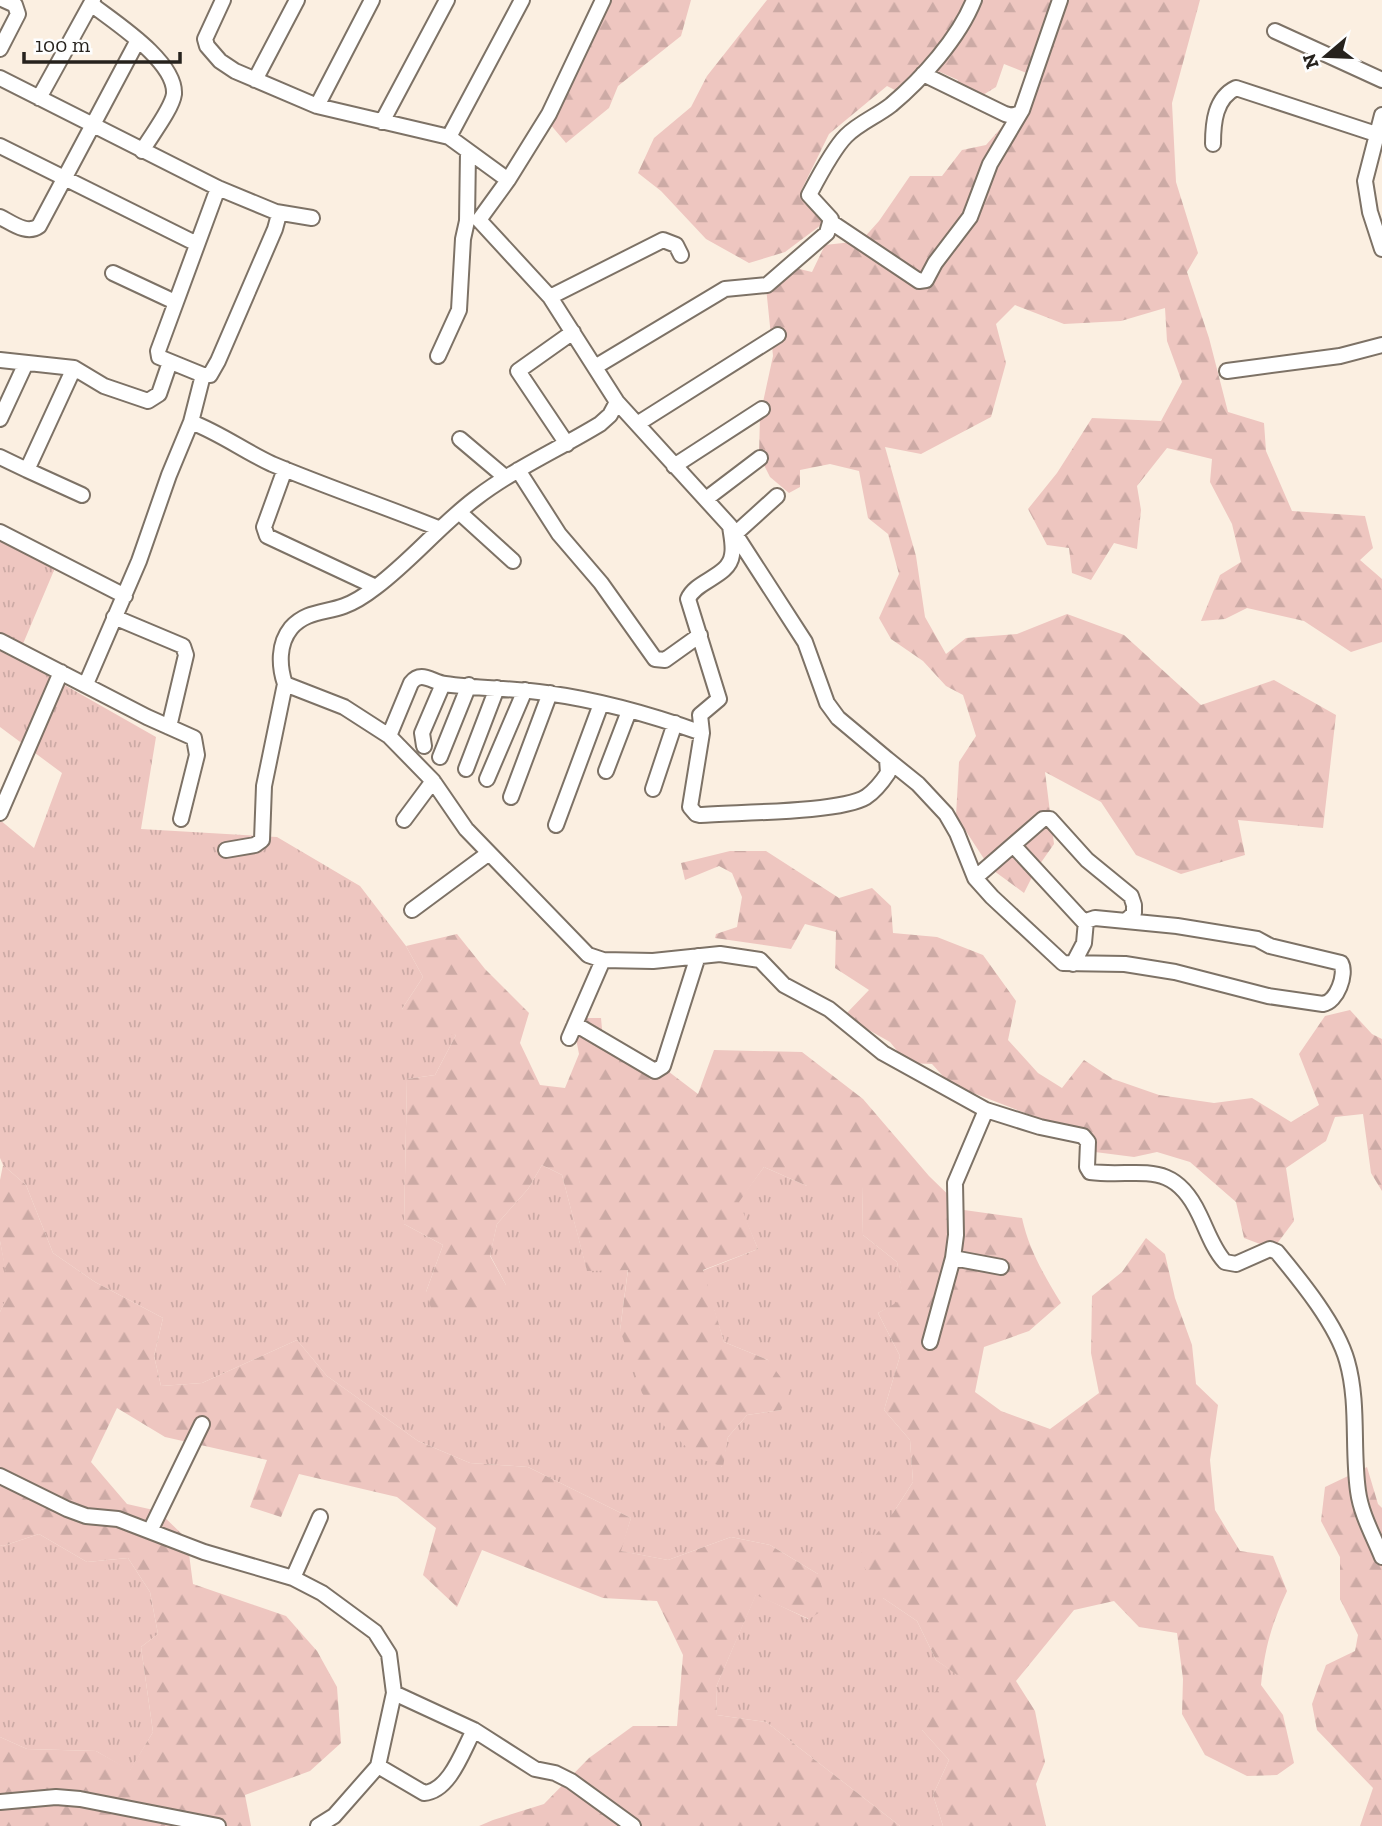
<svg xmlns="http://www.w3.org/2000/svg" width="1382" height="1826" font-family="'Zilla Slab',serif">
<style>
.grass{fill:url(#grass-tufts)}
.forest{fill:url(#forest-firs)}
.lines{fill:none;stroke-linecap:round;stroke-linejoin:round}
.minor-casing{stroke:#7d7266;stroke-width:18}
.minor{stroke:#fff;stroke-width:14}
</style>
<defs>
<pattern id="grass-tufts" width="24" height="20" patternUnits="userSpaceOnUse" patternTransform="scale(1.75)"><rect width="24" height="20" fill="#eec6c0"/><path d="M3 7l-1-3M5 7V3M7 7l1-3M15 17l-1-3M17 17v-4M19 17l1-3" fill="none" stroke="#ccaaa5"/></pattern>
<pattern id="forest-firs" width="22" height="20" patternUnits="userSpaceOnUse" patternTransform="scale(1.75)"><rect width="22" height="20" fill="#eec6c0"/><path d="M5 1l3.5 6h-7zM16 11l3.5 6h-7z" fill="#ccaaa5"/></pattern>
</defs>
<rect width="100%" height="100%" fill="#fbefe1"/>
<path class="grass" d="M 0,540 L 55,568 L 17,658 L 156,737 L 141,829 L 277,837 L 360,886 L 406,946 L 423,977 L 402,1009 L 456,1035 L 435,1075 L 407,1079 L 404,1224 L 443,1245 L 426,1292 L 506,1285 L 490,1255 L 497,1224 L 528,1189 L 542,1165 L 562,1175 L 587,1270 L 628,1269 L 620,1330 L 722,1467 L 728,1437 L 747,1415 L 781,1410 L 768,1360 L 724,1342 L 702,1271 L 758,1249 L 738,1202 L 764,1167 L 807,1186 L 862,1186 L 863,1235 L 897,1262 L 904,1300 L 878,1313 L 900,1356 L 884,1410 L 910,1440 L 913,1482 L 893,1513 L 883,1598 L 917,1621 L 936,1660 L 965,1680 L 922,1730 L 949,1760 L 933,1795 L 943,1826 L 900,1826 L 766,1722 L 717,1715 L 716,1687 L 756,1594 L 808,1619 L 818,1574 L 770,1545 L 731,1537 L 668,1560 L 620,1551 L 631,1518 L 528,1467 L 470,1463 L 418,1441 L 327,1376 L 297,1340 L 202,1383 L 161,1386 L 154,1356 L 163,1318 L 95,1282 L 53,1253 L 26,1185 L 3,1165 L 0,1158 L 0,820 L 34,848 L 62,773 L 0,727 Z
M 0,1241 L 10,1291 L 0,1312 Z
M 39,1534 L 87,1562 L 128,1558 L 150,1592 L 158,1634 L 141,1647 L 153,1732 L 130,1771 L 96,1751 L 27,1749 L 0,1737 L 0,1545 L 3,1546 Z"/>
<path class="forest" d="M 610,0 L 691,0 L 681,36 L 618,86 L 609,108 L 566,143 L 550,124 Z
M 767,0 L 1200,0 L 1172,103 L 1176,182 L 1198,253 L 1187,272 L 1209,338 L 1228,412 L 1264,423 L 1266,451 L 1292,511 L 1365,516 L 1373,548 L 1360,560 L 1382,579 L 1382,642 L 1351,652 L 1304,621 L 1247,608 L 1225,619 L 1201,621 L 1220,575 L 1241,562 L 1232,524 L 1210,482 L 1212,459 L 1167,448 L 1137,486 L 1141,510 L 1137,549 L 1114,543 L 1091,580 L 1072,573 L 1069,548 L 1047,545 L 1028,509 L 1057,473 L 1092,418 L 1161,421 L 1182,382 L 1167,341 L 1165,308 L 1121,321 L 1064,324 L 1015,305 L 996,324 L 1006,363 L 991,417 L 921,454 L 885,447 L 916,556 L 925,617 L 946,654 L 966,638 L 1017,634 L 1067,614 L 1124,635 L 1201,705 L 1274,680 L 1336,715 L 1323,828 L 1238,820 L 1245,855 L 1181,874 L 1136,855 L 1101,802 L 1045,772 L 1054,844 L 1035,871 L 1024,893 L 990,868 L 956,816 L 959,762 L 976,736 L 963,695 L 946,686 L 923,661 L 891,639 L 879,618 L 899,574 L 888,534 L 868,518 L 859,471 L 830,464 L 800,470 L 800,487 L 789,493 L 770,477 L 759,455 L 760,416 L 773,356 L 766,287 L 791,267 L 812,272 L 825,245 L 861,241 L 879,221 L 910,176 L 942,176 L 962,150 L 986,145 L 1001,128 L 1024,101 L 1029,74 L 1004,64 L 996,87 L 978,98 L 951,98 L 958,80 L 940,72 L 907,96 L 887,86 L 829,134 L 801,191 L 825,222 L 785,252 L 749,263 L 706,239 L 661,191 L 638,173 L 654,138 L 691,107 L 707,76 Z
M 730,851 L 766,851 L 839,898 L 872,888 L 891,906 L 893,933 L 937,937 L 983,955 L 1016,1001 L 1008,1040 L 1038,1073 L 1062,1088 L 1084,1060 L 1113,1079 L 1159,1095 L 1214,1103 L 1252,1098 L 1291,1122 L 1319,1105 L 1299,1054 L 1325,1016 L 1350,1010 L 1372,1034 L 1382,1039 L 1382,1191 L 1371,1173 L 1363,1114 L 1335,1117 L 1326,1141 L 1286,1168 L 1294,1221 L 1273,1249 L 1244,1238 L 1236,1202 L 1190,1162 L 1157,1152 L 1134,1157 L 1095,1152 L 1085,1136 L 950,1084 L 932,1064 L 907,1063 L 890,1042 L 844,1016 L 869,990 L 835,968 L 836,932 L 805,924 L 791,949 L 715,938 L 716,934 L 737,927 L 742,897 L 732,873 L 719,866 L 685,880 L 681,863 Z
M 457,934 L 485,969 L 529,1013 L 520,1043 L 540,1085 L 565,1088 L 579,1054 L 572,1018 L 601,1018 L 604,1050 L 656,1062 L 698,1094 L 714,1050 L 802,1052 L 863,1099 L 929,1176 L 964,1210 L 1022,1218 C 1029,1250 1044,1275 1061,1303 L 1029,1331 L 984,1347 L 975,1392 L 1001,1411 L 1050,1429 L 1099,1393 L 1091,1353 L 1092,1296 L 1122,1272 L 1146,1238 L 1165,1254 L 1175,1298 L 1192,1345 L 1196,1384 L 1218,1405 L 1210,1460 L 1215,1510 L 1240,1551 L 1273,1556 L 1287,1591 C 1271,1626 1265,1647 1261,1685 L 1283,1715 L 1294,1763 L 1277,1775 L 1247,1776 L 1205,1755 L 1182,1714 L 1183,1679 L 1177,1633 L 1139,1627 L 1114,1601 L 1074,1610 L 1016,1681 L 1035,1711 L 1045,1762 L 1036,1784 L 1046,1826 L 943,1826 L 933,1795 L 949,1760 L 922,1730 L 918,1699 L 964,1680 L 936,1660 L 917,1621 L 883,1598 L 858,1557 L 893,1513 L 913,1482 L 910,1440 L 884,1410 L 900,1356 L 878,1313 L 903,1299 L 897,1262 L 863,1235 L 862,1186 L 807,1186 L 764,1167 L 739,1202 L 758,1249 L 703,1270 L 724,1342 L 768,1360 L 790,1390 L 781,1410 L 747,1415 L 728,1437 L 723,1467 L 698,1458 L 665,1427 L 642,1393 L 620,1330 L 628,1270 L 587,1271 L 562,1175 L 542,1165 L 528,1189 L 497,1224 L 490,1256 L 506,1285 L 485,1307 L 433,1315 L 426,1292 L 443,1245 L 404,1224 L 407,1079 L 435,1075 L 456,1035 L 409,1028 L 402,1009 L 423,977 L 406,946 Z
M 3,1165 L 26,1185 L 53,1253 L 95,1282 L 163,1318 L 154,1356 L 161,1386 L 202,1383 L 297,1340 L 327,1376 L 418,1441 L 470,1463 L 528,1467 L 631,1518 L 621,1551 L 668,1560 L 731,1537 L 770,1545 L 818,1574 L 828,1607 L 809,1619 L 756,1595 L 716,1687 L 717,1715 L 766,1722 L 900,1826 L 479,1826 L 493,1820 L 544,1804 L 589,1758 L 633,1726 L 677,1726 L 683,1655 L 657,1601 L 603,1598 L 482,1550 L 457,1607 L 423,1575 L 436,1528 L 397,1497 L 299,1474 L 281,1517 L 250,1507 L 267,1460 L 165,1437 L 117,1408 L 91,1462 L 127,1504 L 158,1511 L 187,1539 L 193,1584 L 286,1616 L 317,1651 L 337,1687 L 341,1743 L 310,1771 L 245,1795 L 251,1826 L 0,1826 L 0,1737 L 27,1749 L 96,1751 L 130,1770 L 153,1732 L 141,1647 L 158,1634 L 150,1592 L 128,1558 L 87,1562 L 39,1534 L 3,1546 L 0,1545 L 0,1312 L 9,1291 L 0,1241 L 0,1180 Z
M 1367,1467 L 1378,1504 L 1382,1508 L 1382,1826 L 1360,1826 L 1373,1788 L 1317,1730 L 1312,1704 L 1326,1665 L 1355,1651 L 1358,1635 L 1340,1599 L 1340,1557 L 1321,1521 L 1325,1487 Z"/>
<g class="lines">
<defs>
<path id="minor" d="M 223,0 L 205,39 L 207,46 L 220,61 L 235,71 L 317,106 L 449,137 L 508,180
M 603,0 L 549,114 L 508,180 L 479,220 L 550,297 L 617,402 L 610,415 L 600,424 C 559,449 514,469 476,498 C 440,525 412,560 376,587 C 367,594 355,602 344,606 C 325,613 306,611 291,628 C 278,644 279,666 285,684 L 344,707 L 389,736 L 433,781 L 466,829 L 588,955 L 603,960 L 653,961 L 720,954 L 760,960 L 784,985 L 829,1009 L 883,1053 L 986,1110 L 1040,1127 L 1083,1136 L 1088,1142 L 1087,1167 L 1090,1172 C 1139,1178 1172,1157 1199,1214 C 1207,1230 1213,1249 1225,1262 L 1236,1264 L 1270,1249 L 1277,1252 C 1301,1281 1337,1325 1347,1361 C 1359,1403 1352,1448 1358,1491 C 1361,1514 1373,1535 1382,1557
M 91,4 C 114,22 176,61 174,94 C 172,109 150,137 142,151
M 1275,31 L 1382,80
M 0,49 L 18,14 L 15,5 L 4,0
M 923,74 L 1005,114 L 1012,116 L 1020,113
M 0,78 L 218,188 L 276,212 L 278,218 L 275,229 L 218,361 L 210,375 L 203,375 L 159,357 L 158,351 L 218,188
M 255,80 L 297,0
M 39,98 L 93,0
M 317,106 L 372,0
M 1382,115 L 1365,181 L 1370,212 L 1382,249
M 382,122 L 447,0
M 449,137 L 522,0
M 1213,144 C 1213,123 1215,98 1236,88 L 1376,134
M 0,146 L 197,244
M 276,212 L 312,218
M 0,217 C 12,223 27,235 39,226 L 138,40
M 831,222 L 919,281 L 926,280 L 935,263 L 970,217 L 990,164 L 1022,110 L 1060,0
M 113,273 L 175,302
M 550,297 L 663,240 L 676,245 L 681,255
M 438,356 L 459,310 L 463,239 L 467,221 L 468,152
M 0,360 L 74,368 L 104,386 L 148,401 L 159,394 L 170,362
M 595,367 L 725,289 L 767,285 L 827,233 L 831,219 L 809,195 C 818,178 833,149 846,136 C 859,123 877,116 891,105 C 922,79 959,38 974,0
M 1227,371 L 1340,356 L 1382,345
M 617,402 L 730,526 L 805,642 L 827,703 L 838,718 L 887,759 L 888,773 C 882,782 875,791 866,797 C 840,813 735,812 700,815 L 696,814 L 690,807 L 702,733 L 700,715 L 719,699 L 688,599 C 696,580 729,577 732,555 C 734,546 731,535 730,526
M 0,419 L 26,363
M 191,422 C 220,433 244,451 272,464 C 327,487 383,506 438,528
M 637,424 L 778,335
M 460,439 L 505,477
M 567,444 L 518,371 L 573,332
M 0,457 L 27,470 L 74,368
M 674,466 L 762,409
M 285,469 L 264,527 L 267,536 L 376,587
M 27,470 L 82,495
M 518,470 L 559,534 L 601,583 L 655,659 L 665,660 L 700,635
M 706,499 L 760,458
M 459,512 L 513,561
M 0,532 L 125,596
M 735,534 L 777,496
M 114,617 L 183,646 L 186,655 L 169,727
M 0,641 L 147,717 L 194,738 L 197,755 L 181,819
M 86,684 L 139,561 L 169,475 L 191,422 L 203,375
M 389,736 L 411,683 C 421,670 432,682 445,684 C 478,689 513,688 546,693 C 598,700 652,715 702,733
M 424,746 L 422,733 L 443,684
M 440,757 L 469,685
M 887,759 L 918,784 L 946,814 L 957,833 L 975,878 L 992,897 L 1063,963 L 1125,964 L 1175,972 L 1268,996 L 1323,1004 C 1337,1002 1347,974 1341,963 L 1270,946 L 1257,939 L 1177,926 L 1126,921
M 466,769 L 497,688
M 606,771 L 629,711
M 487,779 L 525,690
M 653,789 L 675,723
M 511,797 L 550,693
M 0,813 L 61,672
M 404,820 L 433,781
M 556,825 L 601,704
M 1014,846 L 1085,923
M 226,850 L 255,845 L 262,840 L 264,786 L 285,684
M 975,878 L 1043,819 L 1050,819 L 1087,860 L 1131,896 L 1134,905 L 1134,913 L 1126,921 L 1095,918 L 1086,921 L 1084,943 L 1073,964
M 412,910 L 489,853
M 575,1024 L 655,1071 L 663,1066 L 698,956
M 569,1038 L 603,960
M 953,1258 L 1001,1267
M 930,1342 L 953,1258 L 956,1235 L 955,1183 L 986,1110
M 0,1476 L 67,1509 L 86,1516 L 118,1519 L 204,1552 L 293,1578 L 322,1593 L 375,1632 L 389,1654 L 394,1693 L 378,1766 L 334,1816 L 318,1826
M 150,1531 L 202,1424
M 293,1578 L 320,1517
M 394,1693 L 474,1730 L 535,1769 L 555,1773 L 571,1781 L 633,1826
M 378,1766 L 424,1793 C 450,1791 463,1750 474,1730
M 0,1802 L 56,1797 L 80,1799 L 218,1826"/>
</defs>
<use href="#minor" class="minor-casing"/>
<use href="#minor" class="minor"/>
</g>
<g transform="translate(1326 56) rotate(251)" stroke="#fefefe" stroke-width="5" paint-order="stroke">
<path d="M0-5L12 26L0 18L-12 26Z" fill="#26221d"/>
<text y="-10" font-size="19" font-weight="bold" text-anchor="middle" fill="#26221d">N</text>
</g>
<path d="M24 52v10h156v-10" fill="none" stroke="#26221d" stroke-width="3.5"/>
<text x="35" y="52" font-size="21" fill="#26221d" stroke="#fefefe" stroke-width="5" paint-order="stroke">100 m</text>
</svg>
